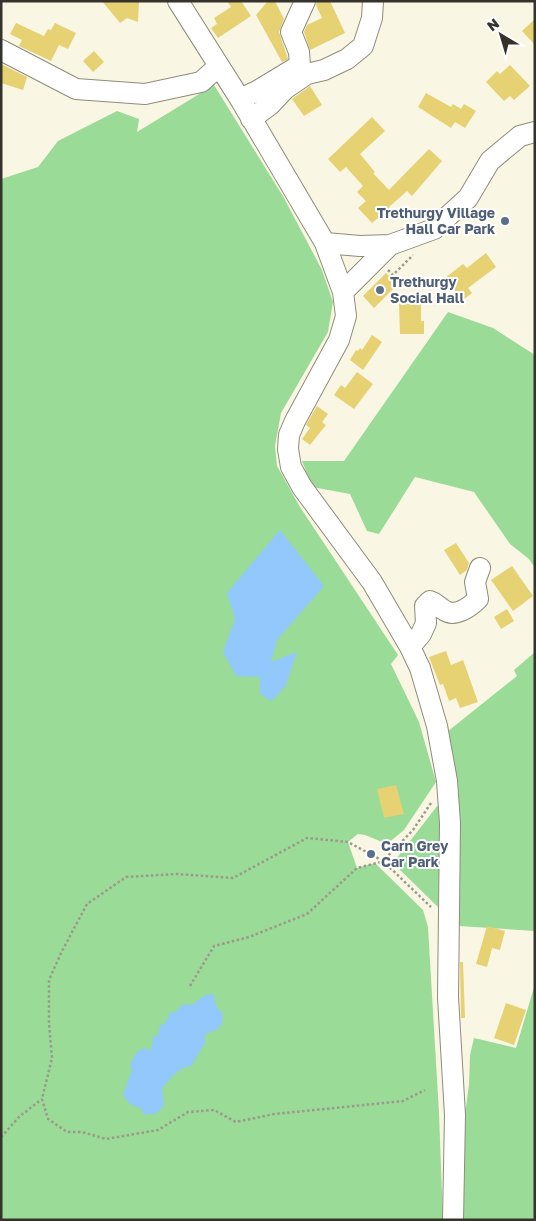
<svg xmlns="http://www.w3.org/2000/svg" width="536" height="1221" font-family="'Golos Text',sans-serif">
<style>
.green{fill:#9adb98}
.water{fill:#92c8fc}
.building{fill:#e6d173}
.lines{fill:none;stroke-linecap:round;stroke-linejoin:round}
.minor-casing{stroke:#8f8c7b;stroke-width:22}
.path{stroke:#9c998c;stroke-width:2.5;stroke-dasharray:2.5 2.5;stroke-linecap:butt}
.minor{stroke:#fff;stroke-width:20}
.service-dot{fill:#5c6f8a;stroke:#fff;stroke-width:2}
.labels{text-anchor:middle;stroke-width:4;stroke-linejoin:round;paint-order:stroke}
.service-label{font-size:14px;font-weight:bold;fill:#4e5e75;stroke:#fff;text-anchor:start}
</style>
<rect width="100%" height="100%" fill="#faf6e4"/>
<path class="green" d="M 214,85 L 284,198 L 322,270 L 333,302 L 328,332 L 281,413 L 275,446 L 277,466 L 300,507 L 398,655 L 391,664 L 419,722 L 436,782 L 404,830 L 387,844 L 365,835 L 358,834 L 348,842 L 357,868 L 375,863 L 423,910 L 428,927 L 439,1113 L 443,1220 L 1,1220 L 1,179 L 38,167 L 58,141 L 117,111 L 139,119 L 137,132 Z
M 448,312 L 493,328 L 535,355 L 535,568 L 529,559 L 510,544 L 474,492 L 415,477 L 379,534 L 367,531 L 350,494 L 312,487 L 302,461 L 344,461 Z
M 535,652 L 535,931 L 459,926 L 456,922 L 447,732 L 517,676 L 514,670 Z
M 441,801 L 438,907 L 393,863 Z
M 535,984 L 535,1220 L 461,1220 L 461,1125 L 466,1107 L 469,1084 L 470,1055 L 474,1038 L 516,1048 Z"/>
<path class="water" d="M 280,530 L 324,586 L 277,640 L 271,662 L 297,652 L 286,685 L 272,701 L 260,694 L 260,677 L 236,676 L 223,652 L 235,619 L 227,593 Z
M 211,994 L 215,997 C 214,1006 217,1008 223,1014 L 222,1023 L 217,1030 L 209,1032 L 205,1035 L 205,1043 L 191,1066 C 177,1068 170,1078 162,1089 L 164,1105 L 157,1113 L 144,1115 L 141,1108 C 131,1105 128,1104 123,1094 L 132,1070 L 130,1064 L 138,1051 L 145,1048 L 150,1051 L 153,1041 L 152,1038 L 159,1034 L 159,1029 L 161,1025 L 165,1023 L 171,1012 L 175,1012 L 184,1004 L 192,1005 L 205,995 Z"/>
<path class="building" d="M 102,1 L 139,1 L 138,22 L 127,18 L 120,23 Z
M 227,1 L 241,1 L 251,16 L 218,38 L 211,28 L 217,24 L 214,18 L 231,7 Z
M 268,1 L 275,1 L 284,19 L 279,32 L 288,59 L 282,62 L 256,15 Z
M 317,1 L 330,1 L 345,33 L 310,50 L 304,32 L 307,25 L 322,18 L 316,5 Z
M 535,19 L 535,45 L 522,31 Z
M 16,23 L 44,36 L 48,29 L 51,30 L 55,23 L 76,33 L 68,49 L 59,45 L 51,61 L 19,46 L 22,40 L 10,34 Z
M 94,51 L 104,62 L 93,72 L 83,61 Z
M 1,64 L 27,77 L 23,90 L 1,83 Z
M 510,65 L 530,86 L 514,100 L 510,96 L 504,101 L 486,82 L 497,71 L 500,74 Z
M 310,86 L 322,105 L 304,116 L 292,99 Z
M 426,93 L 451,107 L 453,104 L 461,109 L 464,104 L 476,111 L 465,128 L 455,122 L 451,128 L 418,107 Z
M 372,117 L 385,131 L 360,154 L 375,172 L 373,173 L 389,190 L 429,149 L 442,161 L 412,196 L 407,191 L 389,207 L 390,208 L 372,223 L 358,208 L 366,201 L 357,192 L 363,186 L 346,167 L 340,172 L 328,159 Z
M 486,253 L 496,267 L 468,288 L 472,293 L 463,300 L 445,278 L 463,264 L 467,268 Z
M 386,273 L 398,284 L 374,308 L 363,296 Z
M 421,302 L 421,321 L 424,321 L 424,334 L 400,334 L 399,303 Z
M 372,335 L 382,342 L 363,370 L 350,360 L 356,350 L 358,351 L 360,348 L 362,350 Z
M 357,372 L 373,384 L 354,409 L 334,395 L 341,385 L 345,388 Z
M 317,406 L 328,414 L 322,422 L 326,425 L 310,445 L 302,439 L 310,428 L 306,425 Z
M 456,543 L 469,563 L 467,570 L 460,575 L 444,550 Z
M 512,566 L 533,596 L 513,611 L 491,580 Z
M 507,609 L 514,621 L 501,629 L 494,617 Z
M 446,651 L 451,665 L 463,660 L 478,702 L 460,708 L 456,698 L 449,701 L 443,684 L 440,685 L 429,657 Z
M 396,785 L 404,814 L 384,818 L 377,789 Z
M 487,926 L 505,931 L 500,950 L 492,948 L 487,967 L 476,964 Z
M 460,962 L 463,962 L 465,1018 L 461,1018 Z
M 506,1003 L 526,1010 L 514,1045 L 494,1038 Z"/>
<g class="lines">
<defs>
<path id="minor" d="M 178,1 L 240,99 L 325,243 L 343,292 L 346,316 L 339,340 L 295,421 L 289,435 L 288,449 L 291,467 L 302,487 L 372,582 L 410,647 L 420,668 L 437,726 L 447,781 L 450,823 L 448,997 L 455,1115 L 453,1220
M 1,50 L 76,89 L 145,94 L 201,82 L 219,66
M 240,99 L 257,91 L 300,65 L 299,52 L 291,32 L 305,1
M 251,119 L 270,105 L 285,89 L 307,74 L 324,70 L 347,59 L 363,46 L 372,18 L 373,1
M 325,243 L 360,246 L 390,245 L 434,229 L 468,198 L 490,161 L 520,136 L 535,132
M 343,292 L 390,245
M 410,647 L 421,634 L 426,623 L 425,606 L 430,601 C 437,603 438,607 444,610 C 455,618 470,607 478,599 L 475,582 L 480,568"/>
</defs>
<use href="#minor" class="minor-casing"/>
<path class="path" d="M 388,270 L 393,275 L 413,255
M 431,803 L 413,830 L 383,861 L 431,907
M 383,861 L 348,842 L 307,838 L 233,878 L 177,874 L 126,877 L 87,904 L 62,951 L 49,980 L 49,1024 L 52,1058 L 42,1099 L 48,1119 L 67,1132 L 82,1132 L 106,1139 L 158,1130 L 188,1112 L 214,1110 L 236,1122 L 274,1114 L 403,1101 L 425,1090
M 190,986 L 214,946 L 249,937 L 307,914 L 357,868 L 381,862
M 1,1137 L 20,1116 L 42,1099"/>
<use href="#minor" class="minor"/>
</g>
<g class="service-dot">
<circle cx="505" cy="221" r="5"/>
<circle cx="380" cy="290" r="5"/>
<circle cx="371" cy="854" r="5"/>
</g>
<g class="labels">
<g class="service-label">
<text x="495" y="218" text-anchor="end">Trethurgy Village<tspan x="495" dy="16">Hall Car Park</tspan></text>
<text x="390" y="287">Trethurgy<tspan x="390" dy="16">Social Hall</tspan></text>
<text x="381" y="851">Carn Grey<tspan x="381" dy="16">Car Park</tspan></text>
</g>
</g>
<rect width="536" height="1221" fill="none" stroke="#35332c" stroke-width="5"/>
<g transform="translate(501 35) rotate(322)" stroke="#ffffff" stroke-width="4" paint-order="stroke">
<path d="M0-4L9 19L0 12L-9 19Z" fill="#35332c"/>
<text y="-8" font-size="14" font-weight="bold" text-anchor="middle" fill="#35332c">N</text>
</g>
</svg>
